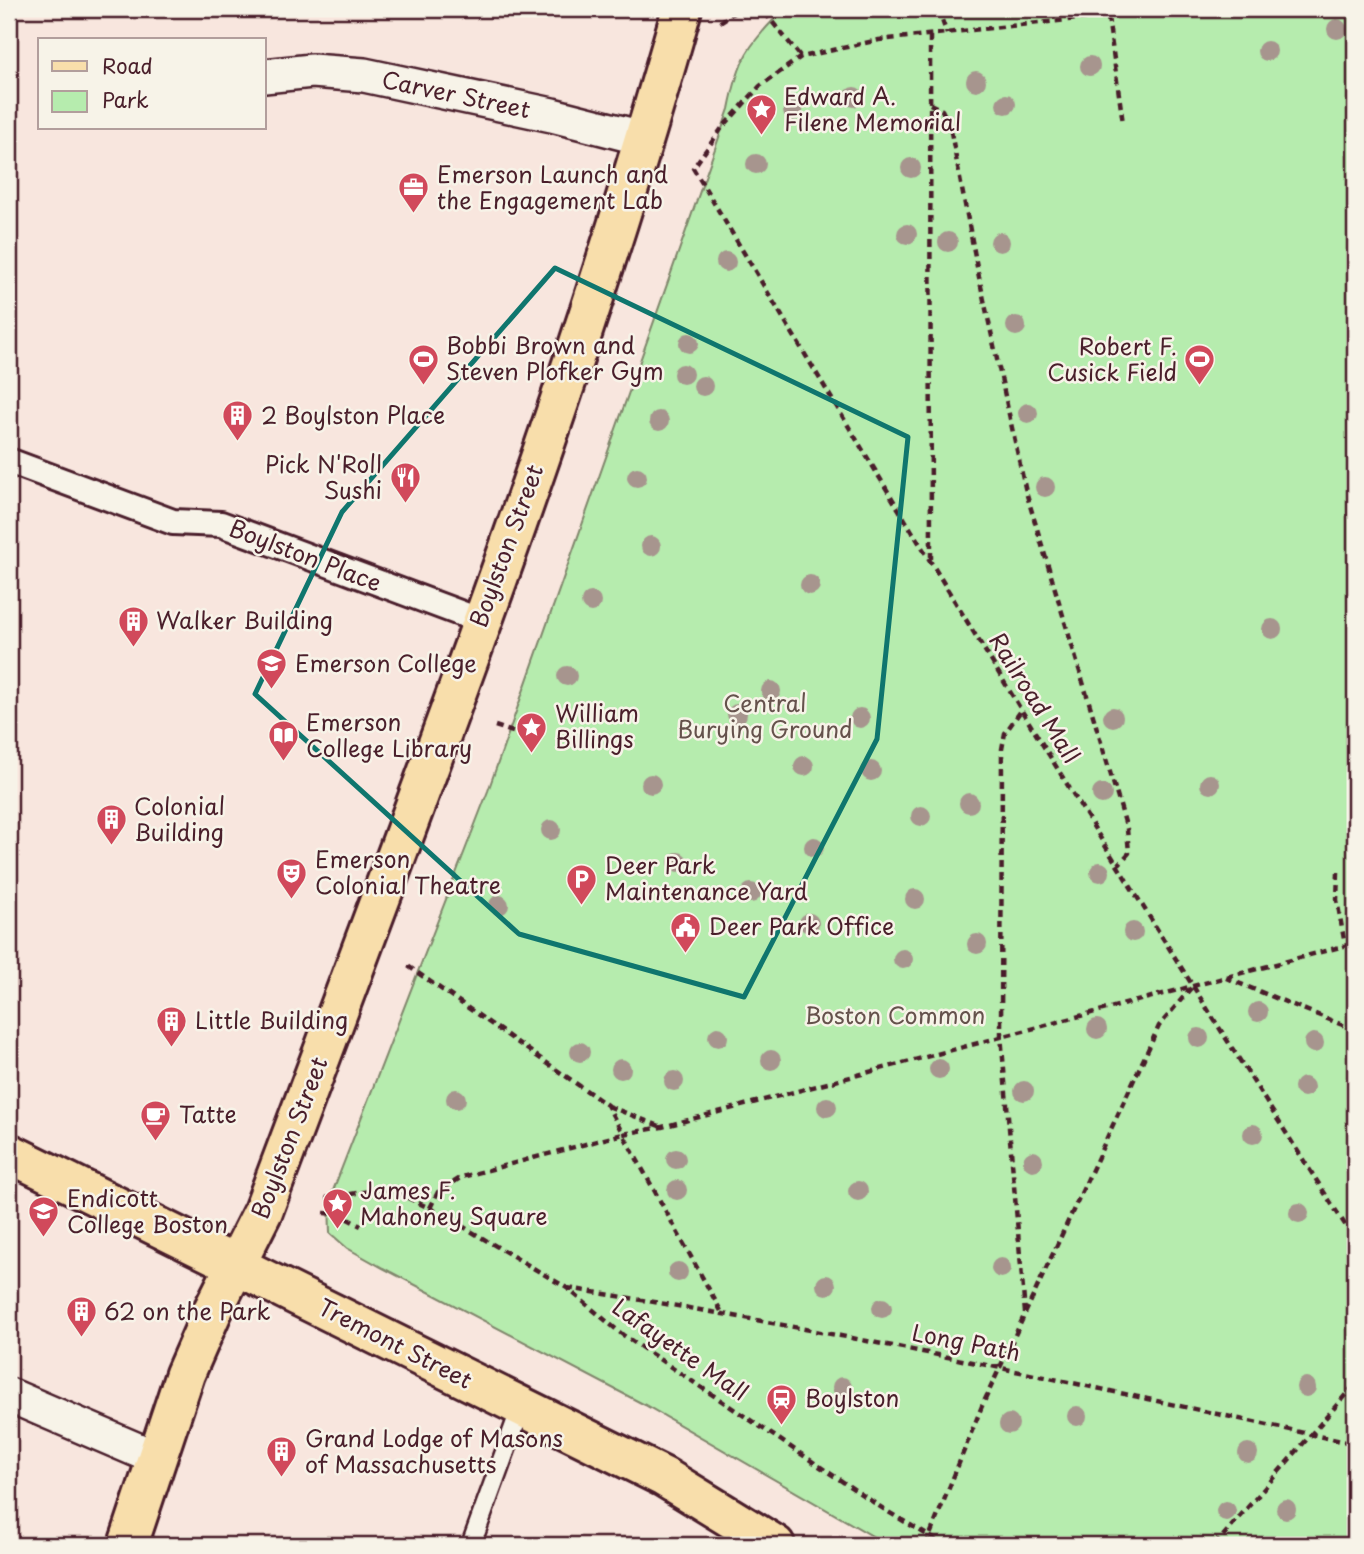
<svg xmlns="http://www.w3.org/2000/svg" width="1364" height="1554" font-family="'Playpen Sans',sans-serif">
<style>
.green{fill:#b6ecae;stroke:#80866c;stroke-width:2}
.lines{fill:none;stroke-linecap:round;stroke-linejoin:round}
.service-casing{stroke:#4a1f2b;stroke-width:23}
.pedestrian-casing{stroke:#4a1f2b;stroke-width:30}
.minor-casing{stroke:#4a1f2b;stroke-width:38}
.primary-casing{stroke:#4a1f2b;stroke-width:44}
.path{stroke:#4a1f2b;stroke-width:4.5;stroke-dasharray:7 5;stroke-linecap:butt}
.service{stroke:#f7f3e8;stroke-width:18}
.pedestrian{stroke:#f7f3e8;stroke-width:24}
.minor{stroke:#f7f3e8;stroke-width:33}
.primary{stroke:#f8deab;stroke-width:38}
.tree{fill:#a7958e}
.marked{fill:none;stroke:#0f766e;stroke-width:5;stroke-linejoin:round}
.labels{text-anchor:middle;stroke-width:5;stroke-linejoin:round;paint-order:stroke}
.street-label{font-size:23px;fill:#4a1f2b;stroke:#f7f3e8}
.poi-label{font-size:23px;fill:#4a1f2b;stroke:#f7f3e8;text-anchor:start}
.park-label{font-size:23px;fill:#65524c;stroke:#f7f3e8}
</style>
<rect width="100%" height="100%" fill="#f8e6de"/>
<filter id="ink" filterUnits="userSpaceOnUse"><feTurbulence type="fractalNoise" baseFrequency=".0143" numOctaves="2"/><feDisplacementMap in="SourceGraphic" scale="14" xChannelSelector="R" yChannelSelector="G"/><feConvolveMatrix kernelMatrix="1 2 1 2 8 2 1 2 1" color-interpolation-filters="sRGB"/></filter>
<g filter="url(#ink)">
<path class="green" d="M 784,9 L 1355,9 L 1355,1545 L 888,1545 L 645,1405 L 383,1268 L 347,1248 L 330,1233 L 329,1201 L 488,791 L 729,109 C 739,58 748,45 784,9 Z"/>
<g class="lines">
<defs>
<path id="service" d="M 471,1545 L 521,1408"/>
<path id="pedestrian" d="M 9,461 L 173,522 L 221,524 L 481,621"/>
<path id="minor" d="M 264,76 L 312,71 L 364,75 L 552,115 L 646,139
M 9,1395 L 156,1458"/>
<path id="primary" d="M 9,1153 L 664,1477 L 775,1545
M 128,1545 L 185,1374 L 213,1310 L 263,1211 C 412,814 567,417 682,9"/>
</defs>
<use href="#service" class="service-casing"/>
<use href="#pedestrian" class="pedestrian-casing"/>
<use href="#minor" class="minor-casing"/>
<use href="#primary" class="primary-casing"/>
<path class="path" d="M 938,9 L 947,34
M 1170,9 L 879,40 L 801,57 L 760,86 L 722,128 L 693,168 C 909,528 1127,888 1355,1240
M 765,13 L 801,57
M 1108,17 L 1123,123
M 720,22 L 739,9
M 930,36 L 931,563
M 930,104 L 942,110 L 950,127 L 979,277 L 1026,492 L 1127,829 L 1129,853 L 1119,864
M 1020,712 L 1005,733 L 1002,749 L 1001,1035 L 1025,1313
M 495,726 L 537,740
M 1338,872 L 1337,900 L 1345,945
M 408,966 L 607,1105 L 623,1134 L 662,1127 L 1355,943
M 1226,978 L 1355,1030
M 608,1106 L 662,1127
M 326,1198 L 382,1189 L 393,1191 L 440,1213 L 567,1288 L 623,1335 L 885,1510 L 944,1545
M 430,1208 L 438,1192 L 462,1177 L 623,1134 L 721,1311
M 324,1213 L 338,1214 L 361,1226
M 567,1288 C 832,1329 1093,1387 1355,1444
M 926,1545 L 982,1406 L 1159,1026 L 1191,988
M 1215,1545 L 1355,1384"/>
<use href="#service" class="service"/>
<use href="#pedestrian" class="pedestrian"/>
<use href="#minor" class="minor"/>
<use href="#primary" class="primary"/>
</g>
<g class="tree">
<circle cx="1337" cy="29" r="10"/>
<circle cx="1267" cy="51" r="10"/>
<circle cx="1090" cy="66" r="10"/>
<circle cx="976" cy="81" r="10"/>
<circle cx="854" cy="97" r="10"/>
<circle cx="1006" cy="104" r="10"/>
<circle cx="793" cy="111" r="10"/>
<circle cx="756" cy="164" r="10"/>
<circle cx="911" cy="168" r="10"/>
<circle cx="907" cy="234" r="10"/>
<circle cx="948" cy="242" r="10"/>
<circle cx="1000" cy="242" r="10"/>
<circle cx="726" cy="262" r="10"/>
<circle cx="1016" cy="326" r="10"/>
<circle cx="689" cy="343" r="10"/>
<circle cx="683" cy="374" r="10"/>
<circle cx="703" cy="386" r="10"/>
<circle cx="1028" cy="413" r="10"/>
<circle cx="659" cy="421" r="10"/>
<circle cx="637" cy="477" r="10"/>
<circle cx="1045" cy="487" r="10"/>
<circle cx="651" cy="546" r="10"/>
<circle cx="810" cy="585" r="10"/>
<circle cx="591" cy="602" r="10"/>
<circle cx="1272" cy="629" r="10"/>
<circle cx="567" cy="676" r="10"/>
<circle cx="771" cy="691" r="10"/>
<circle cx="737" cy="714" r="10"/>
<circle cx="1113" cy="717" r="10"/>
<circle cx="860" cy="718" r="10"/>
<circle cx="804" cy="766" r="10"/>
<circle cx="871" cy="771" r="10"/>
<circle cx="651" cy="784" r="10"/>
<circle cx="1210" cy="784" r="10"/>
<circle cx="1102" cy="794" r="10"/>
<circle cx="969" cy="803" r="10"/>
<circle cx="921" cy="816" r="10"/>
<circle cx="551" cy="830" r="10"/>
<circle cx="814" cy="847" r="10"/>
<circle cx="678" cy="862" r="10"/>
<circle cx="1100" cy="872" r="10"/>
<circle cx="751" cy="893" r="10"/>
<circle cx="915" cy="899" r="10"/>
<circle cx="499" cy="905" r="10"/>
<circle cx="809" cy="923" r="10"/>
<circle cx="1133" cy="932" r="10"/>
<circle cx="977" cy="944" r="10"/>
<circle cx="903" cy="959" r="10"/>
<circle cx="1258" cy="1012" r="10"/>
<circle cx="1097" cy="1029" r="10"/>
<circle cx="718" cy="1037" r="10"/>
<circle cx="1199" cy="1038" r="10"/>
<circle cx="1314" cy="1043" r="10"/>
<circle cx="580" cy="1052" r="10"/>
<circle cx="771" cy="1060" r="10"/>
<circle cx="621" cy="1069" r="10"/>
<circle cx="939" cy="1069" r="10"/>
<circle cx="674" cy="1081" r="10"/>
<circle cx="1304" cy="1087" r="10"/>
<circle cx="1024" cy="1091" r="10"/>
<circle cx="456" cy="1099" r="10"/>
<circle cx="827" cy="1107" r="10"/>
<circle cx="1253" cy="1134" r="10"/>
<circle cx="676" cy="1159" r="10"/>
<circle cx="1033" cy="1161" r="10"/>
<circle cx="677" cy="1190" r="10"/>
<circle cx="858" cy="1191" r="10"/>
<circle cx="1299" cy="1213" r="10"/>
<circle cx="1001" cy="1268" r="10"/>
<circle cx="678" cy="1272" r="10"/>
<circle cx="826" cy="1285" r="10"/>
<circle cx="882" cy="1308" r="10"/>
<circle cx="842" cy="1387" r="10"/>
<circle cx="1306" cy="1387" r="10"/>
<circle cx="1077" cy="1416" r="10"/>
<circle cx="1009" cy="1424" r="10"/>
<circle cx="1248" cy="1453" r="10"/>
<circle cx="1286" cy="1509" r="10"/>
<circle cx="1226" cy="1511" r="10"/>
</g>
</g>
<path class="marked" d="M 555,268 L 908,437 L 877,739 L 744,997 L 519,934 L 255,694 L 342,512 Z"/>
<defs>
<symbol id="sight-pin" viewBox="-11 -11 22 30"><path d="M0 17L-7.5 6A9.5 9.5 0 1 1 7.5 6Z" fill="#d1495b" stroke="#f7f3e8"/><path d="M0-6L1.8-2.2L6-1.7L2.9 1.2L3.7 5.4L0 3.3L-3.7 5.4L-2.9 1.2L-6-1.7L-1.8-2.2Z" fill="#fff"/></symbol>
<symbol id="office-pin" viewBox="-11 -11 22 30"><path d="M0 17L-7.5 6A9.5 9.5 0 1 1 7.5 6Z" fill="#d1495b" stroke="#f7f3e8"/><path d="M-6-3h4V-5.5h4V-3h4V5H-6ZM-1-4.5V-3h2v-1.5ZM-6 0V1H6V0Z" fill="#fff"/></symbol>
<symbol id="stadium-pin" viewBox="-11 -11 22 30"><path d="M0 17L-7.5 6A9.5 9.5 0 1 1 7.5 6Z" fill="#d1495b" stroke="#f7f3e8"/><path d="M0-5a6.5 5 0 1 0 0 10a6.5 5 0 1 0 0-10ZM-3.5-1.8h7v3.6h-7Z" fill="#fff"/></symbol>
<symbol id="building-pin" viewBox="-11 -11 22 30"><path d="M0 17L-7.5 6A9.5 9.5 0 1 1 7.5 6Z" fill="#d1495b" stroke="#f7f3e8"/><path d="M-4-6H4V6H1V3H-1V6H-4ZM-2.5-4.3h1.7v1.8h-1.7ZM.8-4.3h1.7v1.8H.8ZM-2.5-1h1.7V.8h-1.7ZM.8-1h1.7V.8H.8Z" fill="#fff"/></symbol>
<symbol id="restaurant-pin" viewBox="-11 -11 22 30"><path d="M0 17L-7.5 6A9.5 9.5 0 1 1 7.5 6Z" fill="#d1495b" stroke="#f7f3e8"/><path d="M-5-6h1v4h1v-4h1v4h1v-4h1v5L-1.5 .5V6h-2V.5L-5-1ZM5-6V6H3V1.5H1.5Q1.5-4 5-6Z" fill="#fff"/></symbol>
<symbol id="university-pin" viewBox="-11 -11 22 30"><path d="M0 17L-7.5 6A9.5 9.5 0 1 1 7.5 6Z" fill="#d1495b" stroke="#f7f3e8"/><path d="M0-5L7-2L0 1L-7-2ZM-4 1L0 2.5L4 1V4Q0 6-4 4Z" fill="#fff"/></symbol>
<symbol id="library-pin" viewBox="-11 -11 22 30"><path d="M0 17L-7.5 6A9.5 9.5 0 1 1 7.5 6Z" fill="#d1495b" stroke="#f7f3e8"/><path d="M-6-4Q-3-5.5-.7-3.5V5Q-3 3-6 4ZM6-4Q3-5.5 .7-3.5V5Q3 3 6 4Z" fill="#fff"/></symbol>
<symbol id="theatre-pin" viewBox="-11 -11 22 30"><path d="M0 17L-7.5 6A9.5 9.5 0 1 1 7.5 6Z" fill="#d1495b" stroke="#f7f3e8"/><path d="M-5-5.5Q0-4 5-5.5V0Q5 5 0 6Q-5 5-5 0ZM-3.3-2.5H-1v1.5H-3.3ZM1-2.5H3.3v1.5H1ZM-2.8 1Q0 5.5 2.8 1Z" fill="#fff"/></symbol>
<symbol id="parking-pin" viewBox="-11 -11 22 30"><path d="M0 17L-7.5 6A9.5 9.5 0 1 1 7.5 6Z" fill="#d1495b" stroke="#f7f3e8"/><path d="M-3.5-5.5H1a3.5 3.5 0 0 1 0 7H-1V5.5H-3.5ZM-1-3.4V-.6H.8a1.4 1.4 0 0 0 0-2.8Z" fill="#fff"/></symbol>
<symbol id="civic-pin" viewBox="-11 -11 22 30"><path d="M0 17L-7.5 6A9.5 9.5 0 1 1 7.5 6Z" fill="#d1495b" stroke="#f7f3e8"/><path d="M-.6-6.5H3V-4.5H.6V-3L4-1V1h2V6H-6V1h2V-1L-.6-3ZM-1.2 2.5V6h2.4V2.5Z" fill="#fff"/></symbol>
<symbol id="cafe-pin" viewBox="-11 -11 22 30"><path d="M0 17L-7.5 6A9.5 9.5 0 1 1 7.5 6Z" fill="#d1495b" stroke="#f7f3e8"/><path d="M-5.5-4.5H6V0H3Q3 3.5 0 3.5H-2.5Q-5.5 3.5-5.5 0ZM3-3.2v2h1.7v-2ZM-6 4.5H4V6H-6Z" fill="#fff"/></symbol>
<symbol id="station-pin" viewBox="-11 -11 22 30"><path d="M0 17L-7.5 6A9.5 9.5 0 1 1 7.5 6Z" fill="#d1495b" stroke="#f7f3e8"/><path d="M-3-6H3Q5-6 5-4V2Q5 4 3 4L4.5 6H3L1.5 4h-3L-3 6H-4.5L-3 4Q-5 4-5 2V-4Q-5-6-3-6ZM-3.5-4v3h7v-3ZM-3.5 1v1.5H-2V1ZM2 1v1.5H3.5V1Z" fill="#fff"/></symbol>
</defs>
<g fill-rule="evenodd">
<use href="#sight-pin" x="744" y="92" width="35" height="47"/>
<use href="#office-pin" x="396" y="170" width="35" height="47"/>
<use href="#stadium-pin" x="406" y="342" width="35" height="47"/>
<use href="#stadium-pin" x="1182" y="342" width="35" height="47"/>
<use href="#building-pin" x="220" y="398" width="35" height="47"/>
<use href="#restaurant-pin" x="388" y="460" width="35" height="47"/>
<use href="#building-pin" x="116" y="604" width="35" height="47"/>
<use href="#university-pin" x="254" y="646" width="35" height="47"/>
<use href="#sight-pin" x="514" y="710" width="35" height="47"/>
<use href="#library-pin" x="266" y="718" width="35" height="47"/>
<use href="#building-pin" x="94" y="802" width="35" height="47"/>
<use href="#theatre-pin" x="274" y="856" width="35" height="47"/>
<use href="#parking-pin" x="564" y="862" width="35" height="47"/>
<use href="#civic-pin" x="668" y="910" width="35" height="47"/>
<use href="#building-pin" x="154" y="1004" width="35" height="47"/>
<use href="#cafe-pin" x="138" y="1098" width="35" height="47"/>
<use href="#sight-pin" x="320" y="1186" width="35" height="47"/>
<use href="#university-pin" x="26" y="1194" width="35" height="47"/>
<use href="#building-pin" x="64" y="1294" width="35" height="47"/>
<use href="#station-pin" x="764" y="1382" width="35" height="47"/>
<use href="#building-pin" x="264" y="1434" width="35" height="47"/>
</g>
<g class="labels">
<g class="street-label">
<text transform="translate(456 95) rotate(12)" y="8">Carver Street</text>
<text transform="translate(507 546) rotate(-70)" y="8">Boylston Street</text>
<text transform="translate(305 556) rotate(21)" y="8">Boylston Place</text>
<text transform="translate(1034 698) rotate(58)" y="8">Railroad Mall</text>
<text transform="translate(290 1138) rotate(-69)" y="8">Boylston Street</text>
<text transform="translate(966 1343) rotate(11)" y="8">Long Path</text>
<text transform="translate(395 1344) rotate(27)" y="8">Tremont Street</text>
<text transform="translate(680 1350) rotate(35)" y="8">Lafayette Mall</text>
</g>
<g class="poi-label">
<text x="784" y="105">Edward A.<tspan x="784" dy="26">Filene Memorial</tspan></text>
<text x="437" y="183">Emerson Launch and<tspan x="437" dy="26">the Engagement Lab</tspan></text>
<text x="446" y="354">Bobbi Brown and<tspan x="446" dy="26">Steven Plofker Gym</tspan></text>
<text x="1177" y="355" text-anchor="end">Robert F.<tspan x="1177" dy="26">Cusick Field</tspan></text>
<text x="261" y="424">2 Boylston Place</text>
<text x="382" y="473" text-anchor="end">Pick N'Roll<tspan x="382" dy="26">Sushi</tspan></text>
<text x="156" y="629">Walker Building</text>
<text x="295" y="672">Emerson College</text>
<text x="555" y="722">William<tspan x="555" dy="26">Billings</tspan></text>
<text x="306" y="731">Emerson<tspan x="306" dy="26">College Library</tspan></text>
<text x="134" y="815">Colonial<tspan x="134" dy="26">Building</tspan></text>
<text x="315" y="868">Emerson<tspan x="315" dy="26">Colonial Theatre</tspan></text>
<text x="605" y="874">Deer Park<tspan x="605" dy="26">Maintenance Yard</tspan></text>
<text x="709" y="935">Deer Park Office</text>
<text x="195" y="1029">Little Building</text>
<text x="179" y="1123">Tatte</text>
<text x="360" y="1199">James F.<tspan x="360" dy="26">Mahoney Square</tspan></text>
<text x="67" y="1207">Endicott<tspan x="67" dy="26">College Boston</tspan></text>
<text x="104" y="1320">62 on the Park</text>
<text x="805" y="1407">Boylston</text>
<text x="305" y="1447">Grand Lodge of Masons<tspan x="305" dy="26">of Massachusetts</tspan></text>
</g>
<g class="park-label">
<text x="765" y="712">Central<tspan x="765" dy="26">Burying Ground</tspan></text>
<text x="895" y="1024">Boston Common</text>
</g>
</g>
<rect width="1364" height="1554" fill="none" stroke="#f7f3e8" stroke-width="35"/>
<rect x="18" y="18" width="1329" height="1519" fill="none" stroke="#4a1f2b" stroke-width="2.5" filter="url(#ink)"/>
<rect x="38" y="38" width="228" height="91" fill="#f7f3e8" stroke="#b29e9c" stroke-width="2"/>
<rect x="52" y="61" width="35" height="10" fill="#f8deab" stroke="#b29e9c" stroke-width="2"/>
<text x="102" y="74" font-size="21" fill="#4a1f2b">Road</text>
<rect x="52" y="91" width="35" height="21" fill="#b6ecae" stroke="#b29e9c" stroke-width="2"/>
<text x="102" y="108" font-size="21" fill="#4a1f2b">Park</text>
</svg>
